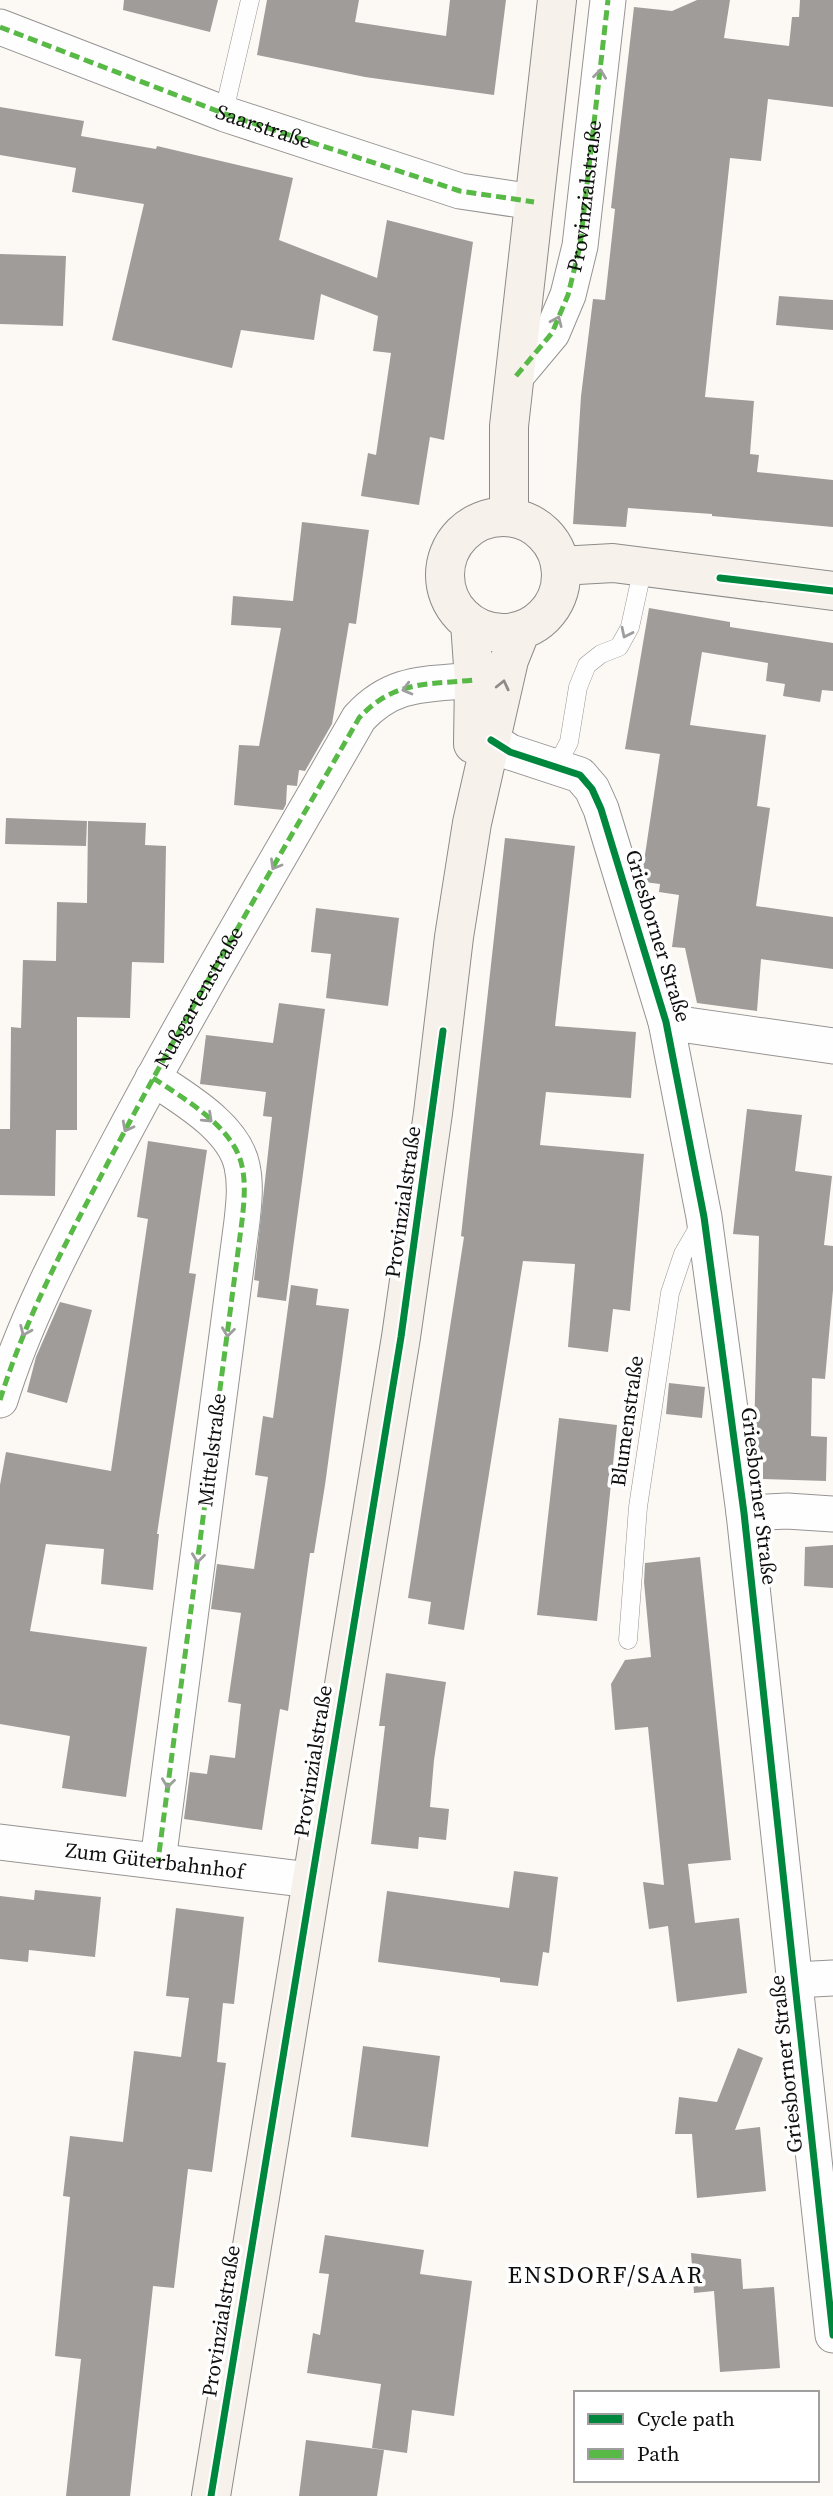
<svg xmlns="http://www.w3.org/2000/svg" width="833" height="2496" font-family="'Source Serif 4',serif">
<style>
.building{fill:#a09c9a}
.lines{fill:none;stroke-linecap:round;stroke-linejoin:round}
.lane-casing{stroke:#969493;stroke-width:19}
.street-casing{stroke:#969493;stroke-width:37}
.secondary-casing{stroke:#8c8b89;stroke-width:40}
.lane{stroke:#fffefe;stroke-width:18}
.street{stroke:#fffefe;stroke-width:35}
.secondary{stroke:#f6f1eb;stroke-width:38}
.quiet{stroke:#58b947;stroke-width:5;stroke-dasharray:10 5;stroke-linecap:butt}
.cycleway-casing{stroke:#fff;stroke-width:11}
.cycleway{stroke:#00873e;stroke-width:7}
.oneway{stroke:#9f9e9e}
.oneway2{stroke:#8e8b88}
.labels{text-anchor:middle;stroke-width:7;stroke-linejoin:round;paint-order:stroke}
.street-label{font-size:21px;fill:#0f0f0f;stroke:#fff}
.quarter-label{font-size:24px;letter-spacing:2px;fill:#0f0f0f;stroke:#fff}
</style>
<rect width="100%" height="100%" fill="#fcf9f5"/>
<path class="building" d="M 124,0 L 218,0 L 210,32 L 123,10 Z
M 267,0 L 359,0 L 355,22 L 446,36 L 450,0 L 506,0 L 494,95 L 365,77 L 257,55 Z
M 697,0 L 730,0 L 724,38 L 789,46 L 792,17 L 799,17 L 800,0 L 833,0 L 833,107 L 768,99 L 761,161 L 730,158 L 705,397 L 754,401 L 750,454 L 759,455 L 757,472 L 833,480 L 833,527 L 712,516 L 712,514 L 628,508 L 626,527 L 573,524 L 581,396 L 593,299 L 605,300 L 615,209 L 611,208 L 634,7 L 672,11 Z
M 0,107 L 84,121 L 81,136 L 156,149 L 157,146 L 293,178 L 279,240 L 377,278 L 387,220 L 473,242 L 444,440 L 430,437 L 419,505 L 361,496 L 368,453 L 376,455 L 391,353 L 373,351 L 378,316 L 321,294 L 314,340 L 241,330 L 232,368 L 112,340 L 144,204 L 72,192 L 76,168 L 0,155 Z
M 0,254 L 66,256 L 63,326 L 0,324 Z
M 779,296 L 833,300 L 833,330 L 776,325 Z
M 302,522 L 369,530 L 356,624 L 349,623 L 332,724 L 305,771 L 299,770 L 297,786 L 287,785 L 286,804 L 283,810 L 234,805 L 239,745 L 259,746 L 281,628 L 231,625 L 233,596 L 293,601 Z
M 649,608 L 730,622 L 730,627 L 833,643 L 833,691 L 822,690 L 820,702 L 783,696 L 785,684 L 766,681 L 768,663 L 702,652 L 690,725 L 766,735 L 757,806 L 770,808 L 756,906 L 833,917 L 833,969 L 761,959 L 757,1011 L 697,1003 L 685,948 L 672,947 L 679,895 L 659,892 L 660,884 L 644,882 L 642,875 L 660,754 L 625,749 Z
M 6,818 L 87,821 L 86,846 L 5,844 Z
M 88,821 L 146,823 L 145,845 L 166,846 L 164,963 L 132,962 L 130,1018 L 77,1017 L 77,1130 L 56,1130 L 55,1196 L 0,1195 L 0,1129 L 10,1129 L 11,1027 L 21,1028 L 23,960 L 56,961 L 57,902 L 87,903 Z
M 505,838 L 575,846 L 555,1026 L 636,1032 L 631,1098 L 546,1092 L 540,1145 L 644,1154 L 630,1311 L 613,1309 L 608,1352 L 568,1347 L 575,1264 L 523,1261 L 464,1630 L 428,1624 L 431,1602 L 408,1598 L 464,1237 L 461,1236 Z
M 316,908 L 399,918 L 388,1006 L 326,998 L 331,954 L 311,952 Z
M 279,1003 L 325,1009 L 286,1301 L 257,1297 L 259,1281 L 254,1280 L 272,1117 L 263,1116 L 266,1092 L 200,1084 L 206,1035 L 273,1043 Z
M 747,1109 L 802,1115 L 795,1171 L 832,1176 L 824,1245 L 833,1246 L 833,1290 L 825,1379 L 812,1378 L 811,1436 L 827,1437 L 826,1481 L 763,1479 L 763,1460 L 757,1459 L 754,1436 L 759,1236 L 733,1234 Z
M 148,1141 L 207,1150 L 189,1273 L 196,1274 L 157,1534 L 159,1534 L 153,1590 L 101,1584 L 104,1549 L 46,1544 L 30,1631 L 147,1647 L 126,1797 L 62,1788 L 70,1736 L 0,1724 L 0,1485 L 6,1452 L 111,1471 L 148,1219 L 137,1217 Z
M 291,1285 L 318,1289 L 316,1305 L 349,1309 L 325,1485 L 314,1553 L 310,1553 L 288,1711 L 280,1709 L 262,1830 L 184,1819 L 190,1772 L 207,1774 L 210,1755 L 235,1758 L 241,1704 L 228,1702 L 241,1613 L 211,1609 L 217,1564 L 254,1569 L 268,1477 L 255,1475 L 263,1416 L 273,1418 Z
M 60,1302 L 92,1310 L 67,1403 L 27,1392 L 36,1357 Z
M 669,1383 L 705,1387 L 702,1418 L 666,1414 Z
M 559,1418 L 617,1425 L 597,1621 L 537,1615 Z
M 833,1545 L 833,1588 L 804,1586 L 805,1547 Z
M 700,1557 L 731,1860 L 688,1864 L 695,1923 L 739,1918 L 747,1993 L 677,2002 L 668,1926 L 649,1929 L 643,1882 L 664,1885 L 648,1727 L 615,1730 L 611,1684 L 625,1660 L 651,1657 L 644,1582 L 645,1563 Z
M 386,1673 L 446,1682 L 434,1760 L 430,1807 L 449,1809 L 446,1840 L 419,1837 L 418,1849 L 371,1844 L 385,1726 L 379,1726 Z
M 514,1871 L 558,1877 L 549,1953 L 543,1952 L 538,1986 L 500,1982 L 500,1978 L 378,1962 L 387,1891 L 509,1908 Z
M 35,1890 L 101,1897 L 95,1957 L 29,1950 L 28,1962 L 0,1959 L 0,1896 L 34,1900 Z
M 176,1908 L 244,1917 L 234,2004 L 223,2003 L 217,2062 L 226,2063 L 212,2172 L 188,2169 L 174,2288 L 153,2286 L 130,2496 L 66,2496 L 81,2359 L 55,2356 L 70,2197 L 63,2196 L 70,2136 L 123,2142 L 134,2051 L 181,2057 L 189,1998 L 166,1996 Z
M 363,2046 L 440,2056 L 428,2147 L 351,2137 Z
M 738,2048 L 763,2058 L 735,2130 L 760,2127 L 766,2191 L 697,2198 L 692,2134 L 675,2134 L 679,2097 L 717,2102 Z
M 325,2235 L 424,2250 L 420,2274 L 472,2281 L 454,2416 L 412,2410 L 407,2453 L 372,2448 L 381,2384 L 307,2373 L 313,2333 L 320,2335 L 329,2274 L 319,2273 Z
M 691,2253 L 741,2259 L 743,2289 L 774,2287 L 780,2368 L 720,2372 L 714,2291 L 694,2293 Z
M 306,2440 L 384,2450 L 377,2496 L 299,2496 Z"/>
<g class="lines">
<defs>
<path id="lane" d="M 225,114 L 228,94 L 250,0
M 556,767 L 569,742 L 578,687 L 587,665 L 601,654 L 619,647 L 630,627 L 643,567
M 628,1640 L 638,1507 L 670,1293 L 683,1254 L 701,1223"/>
<g id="street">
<path id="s1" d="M 0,27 L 225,114 L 460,191 L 534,202"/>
<path id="s2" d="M 516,376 L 552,333 L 568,295 L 580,246 L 608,0"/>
<path d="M 491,740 L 510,752 L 580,775 L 592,789 L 601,809 L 666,1022 L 704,1217 L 744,1513 L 833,2335"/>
<path d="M 666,1022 L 833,1046"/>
<path d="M 153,1078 C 183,1098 234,1127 242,1166 C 246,1184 244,1203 242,1221 L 158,1861"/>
<path d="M 0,1400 C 27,1313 70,1235 112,1155 C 190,1007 276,863 359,718 C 394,680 427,685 474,680"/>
<path d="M 744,1513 L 787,1511 L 833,1514"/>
<path id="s3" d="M 0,1842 L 310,1880"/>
<path d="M 795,1980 L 833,1978"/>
</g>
<path id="secondary" d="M 509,517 L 509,426 L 557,0
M445 575a58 58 0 1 1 116 0a58 58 0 1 1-116 0Z
M 560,566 L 613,563 L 833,591
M 470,623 L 474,680 L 473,744
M 211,2496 L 401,1337 L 433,1113 L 454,937 L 472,823 L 509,660 L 521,630"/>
</defs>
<use href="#lane" class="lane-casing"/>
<use href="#street" class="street-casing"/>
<use href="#secondary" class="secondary-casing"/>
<use href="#lane" class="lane"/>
<use href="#street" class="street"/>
<use href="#secondary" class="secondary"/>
<g class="quiet">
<path d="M 0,27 L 225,114 L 460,191 L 534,202"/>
<path d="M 516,376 L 552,333 L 568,295 L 580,246 L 608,0"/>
<path d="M 153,1078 C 183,1098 234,1127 242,1166 C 246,1184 244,1203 242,1221 L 158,1861"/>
<path id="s4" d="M 0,1400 C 27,1313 70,1235 112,1155 C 190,1007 276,863 359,718 C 394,680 427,685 474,680"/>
</g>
<defs>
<path id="cycleway" d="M 720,578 L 833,591
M 491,740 L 510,752 L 580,775 L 592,789 L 601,809 L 666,1022 L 704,1217 L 744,1513 L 833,2335
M 211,2496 L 401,1337 L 443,1031"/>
</defs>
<use href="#cycleway" class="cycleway-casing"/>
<use href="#cycleway" class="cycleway"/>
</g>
<defs><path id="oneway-chevron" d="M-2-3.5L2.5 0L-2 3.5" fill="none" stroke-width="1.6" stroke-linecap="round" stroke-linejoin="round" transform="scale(1.75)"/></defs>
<g class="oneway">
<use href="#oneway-chevron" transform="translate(600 74) rotate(-83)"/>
<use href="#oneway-chevron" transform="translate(557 321) rotate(-66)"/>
<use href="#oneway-chevron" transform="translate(626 633) rotate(116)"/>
<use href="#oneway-chevron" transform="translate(407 689) rotate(165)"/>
<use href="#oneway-chevron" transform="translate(275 865) rotate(120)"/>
<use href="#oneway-chevron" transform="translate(208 1118) rotate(43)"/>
<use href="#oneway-chevron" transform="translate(127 1127) rotate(118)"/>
<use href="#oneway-chevron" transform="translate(25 1331) rotate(113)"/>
<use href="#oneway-chevron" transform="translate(228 1332) rotate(97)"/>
<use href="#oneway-chevron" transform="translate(198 1558) rotate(97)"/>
<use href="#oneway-chevron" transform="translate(168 1783) rotate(97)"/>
</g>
<use class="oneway2" href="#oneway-chevron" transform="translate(503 685) rotate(-77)"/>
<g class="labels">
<g class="street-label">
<text dy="7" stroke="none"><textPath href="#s1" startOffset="282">Saarstraße</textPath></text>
<text dy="7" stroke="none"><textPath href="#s2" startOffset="198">Provinzialstraße</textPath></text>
<text transform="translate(658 936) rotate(73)" y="7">Griesborner Straße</text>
<text dy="7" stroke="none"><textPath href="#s4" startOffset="450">Nußgartenstraße</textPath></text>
<text transform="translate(403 1202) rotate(-82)" y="7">Provinzialstraße</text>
<text transform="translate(627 1421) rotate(-82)" y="7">Blumenstraße</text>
<text transform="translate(212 1450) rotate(-83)" y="7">Mittelstraße</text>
<text transform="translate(759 1496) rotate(83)" y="7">Griesborner Straße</text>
<text transform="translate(313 1761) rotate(-81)" y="7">Provinzialstraße</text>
<text dy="7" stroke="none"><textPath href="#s3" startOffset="156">Zum Güterbahnhof</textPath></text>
<text transform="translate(786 2064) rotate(-96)" y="7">Griesborner Straße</text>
<text transform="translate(221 2321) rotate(-81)" y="7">Provinzialstraße</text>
</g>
<g class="quarter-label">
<text x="606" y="2283">ENSDORF/SAAR</text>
</g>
</g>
<rect x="574" y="2391" width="245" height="91" fill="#ffffff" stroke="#9f9f9f" stroke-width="2"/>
<rect x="588" y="2414" width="35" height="10" fill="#00873e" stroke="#9f9f9f" stroke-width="2"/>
<text x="637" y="2426" font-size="21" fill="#0f0f0f">Cycle path</text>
<rect x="588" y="2449" width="35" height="10" fill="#58b947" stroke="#9f9f9f" stroke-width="2"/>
<text x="637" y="2461" font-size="21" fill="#0f0f0f">Path</text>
</svg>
